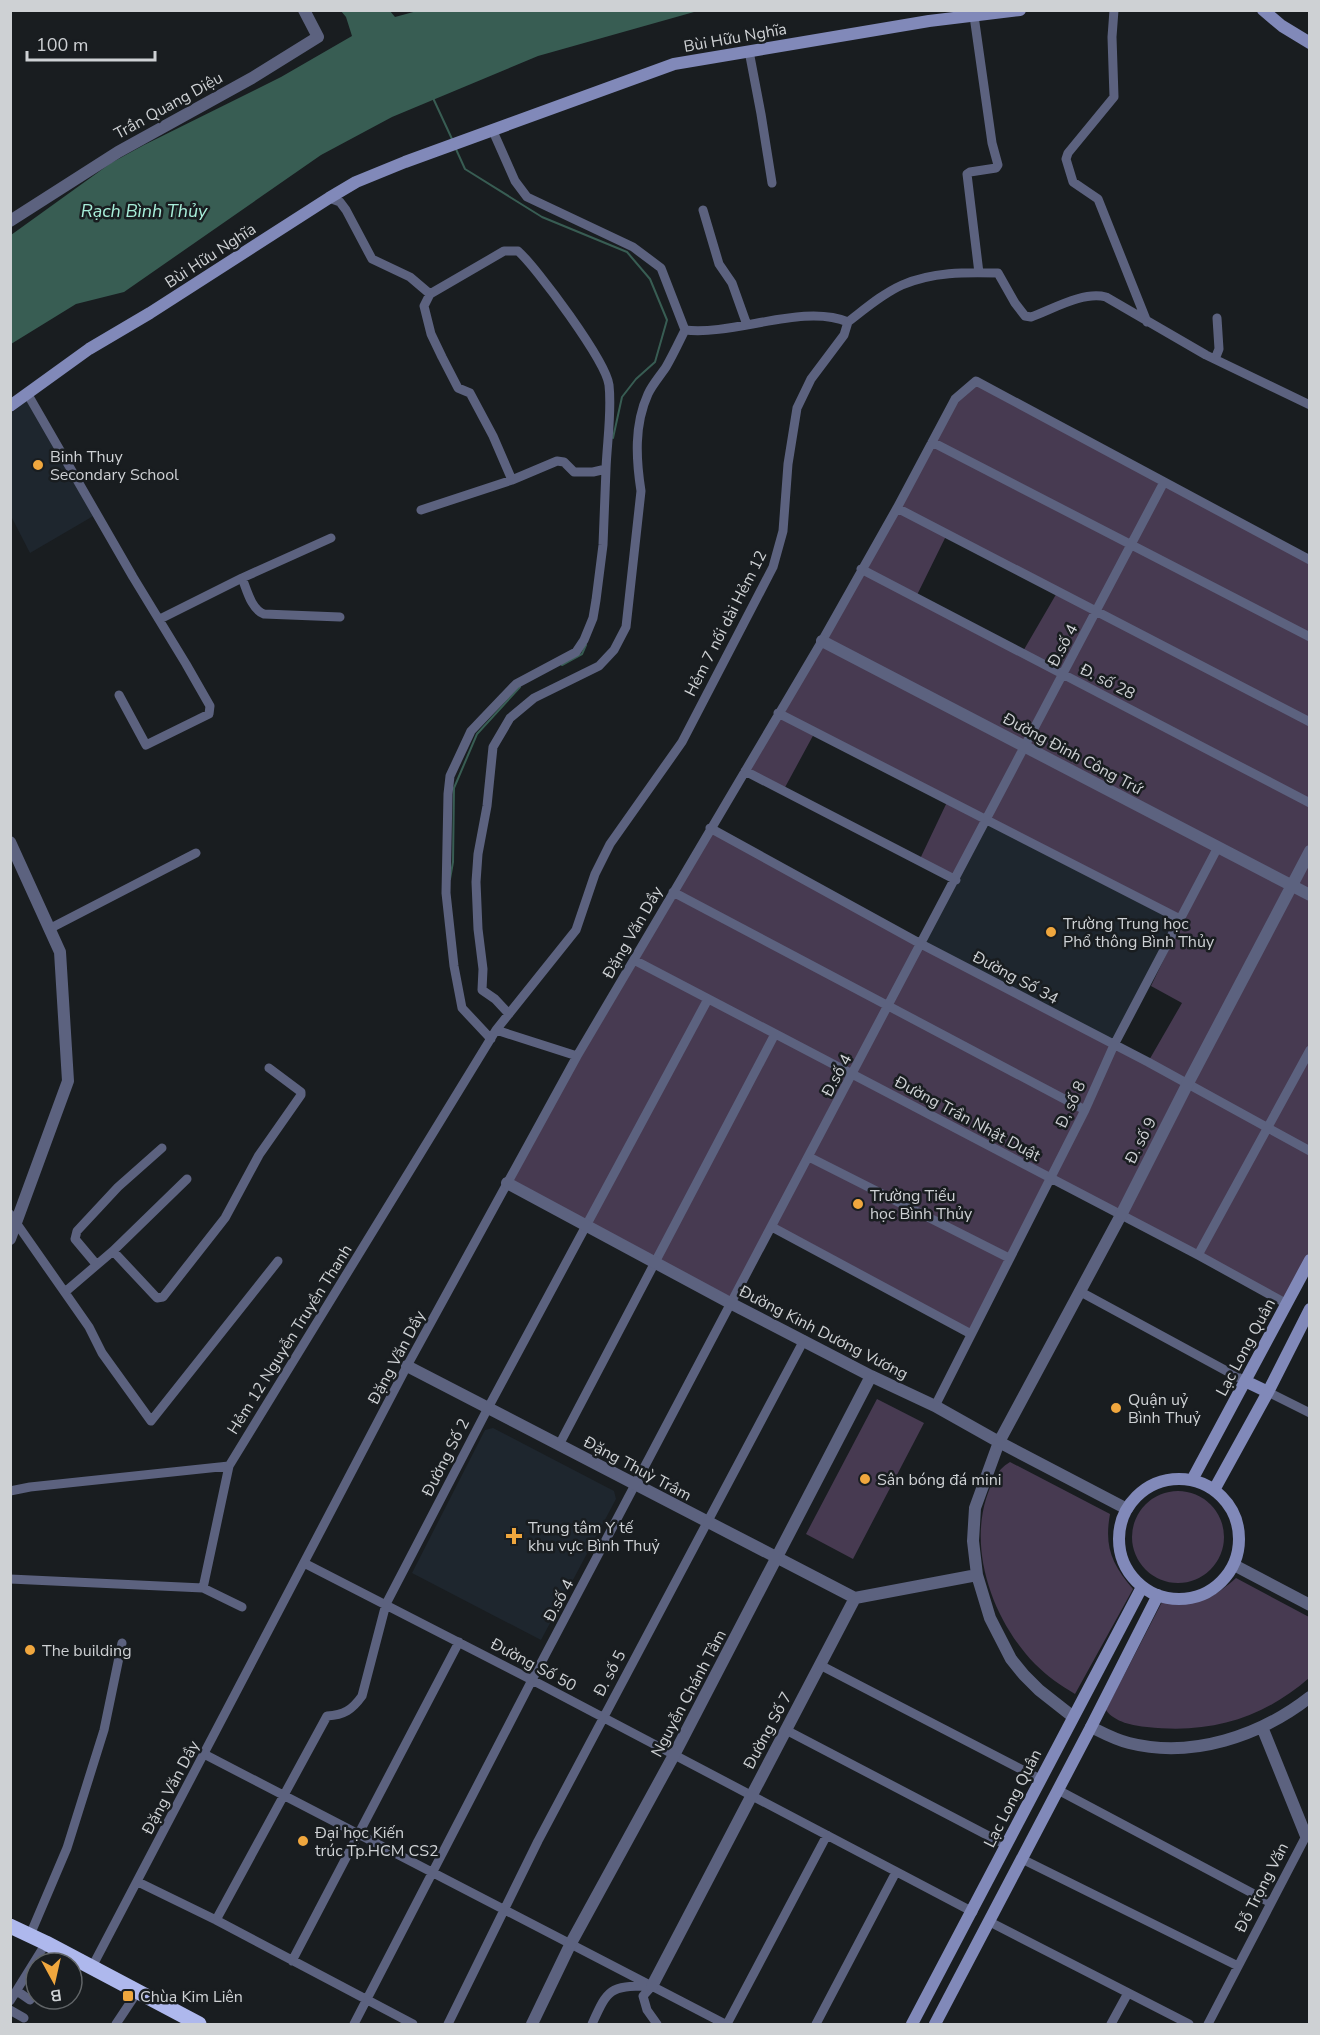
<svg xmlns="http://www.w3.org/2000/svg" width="1320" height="2035" font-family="'Nunito Sans',sans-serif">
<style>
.built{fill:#1e262e}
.green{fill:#473a51;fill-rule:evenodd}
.water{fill:#385d53}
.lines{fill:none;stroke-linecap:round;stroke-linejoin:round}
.stream{stroke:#385d53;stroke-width:2}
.minor{stroke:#5c627f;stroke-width:9}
.tertiary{stroke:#5c627f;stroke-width:12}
.secondary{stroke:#8189b9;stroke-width:12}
.trunk{stroke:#aeb8ed;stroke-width:15}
.poi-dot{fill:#f0a73e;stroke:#191d20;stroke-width:2}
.labels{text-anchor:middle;stroke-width:5;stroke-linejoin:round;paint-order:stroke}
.street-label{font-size:16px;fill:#ced1d4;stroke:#191d20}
.poi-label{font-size:16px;fill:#ced1d4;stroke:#191d20;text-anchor:start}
.water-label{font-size:18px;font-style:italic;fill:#a8efda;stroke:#191d20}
</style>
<rect width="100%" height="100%" fill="#191d20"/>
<path class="built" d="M 27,401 L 95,515 L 30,553 L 11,516 L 10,414 Z
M 988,823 L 1177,921 L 1116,1043 L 924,943 Z
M 493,1428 L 614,1491 L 616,1499 L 541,1640 L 412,1573 L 485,1430 Z"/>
<path class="green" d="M 976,381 L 1309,555 L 1310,1260 L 1287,1304 L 1051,1178 L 970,1330 L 774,1225 L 732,1304 L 507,1183 L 710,828 L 1148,1062 L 1182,1003 L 1151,986 L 1207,870 L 1180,919 L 987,820 L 956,880 L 919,861 L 948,800 L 815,732 L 783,791 L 745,771 L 955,399 ZM 947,534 L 1058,591 L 1022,653 L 916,597 Z
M 877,1399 L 924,1423 L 853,1559 L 806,1534 Z
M 1010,1462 L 1110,1514 C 1104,1547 1112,1564 1133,1589 L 1075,1694 C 1060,1685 1047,1676 1035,1664 C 995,1623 969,1555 986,1499 C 991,1484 996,1470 1010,1462 Z
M1132 1537a46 46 0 1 1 92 0a46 46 0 1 1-92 0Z
M 1236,1578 L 1309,1617 L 1309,1678 C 1262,1719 1210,1734 1147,1727 C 1134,1726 1114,1722 1106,1710 L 1162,1602 C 1196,1607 1211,1600 1236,1578 Z"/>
<path class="water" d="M 417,11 L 709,11 L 694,12 L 538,56 L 392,117 L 321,155 L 124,292 L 76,304 L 11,344 L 11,235 L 111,163 L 144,145 L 281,77 L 352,36 L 346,17 L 341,11 L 390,11 L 395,17 Z"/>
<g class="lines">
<path class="stream" d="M 433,98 L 452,139
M 455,147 L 465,169 L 542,217 L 627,252 L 650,279 L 667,320 L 655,362 L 636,379 L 622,397 L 613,438
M 562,665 L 582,654 L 586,645
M 450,879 L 453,862 L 454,788 L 477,734 L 520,687"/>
<path class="minor" d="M 1114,10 L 1112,37 L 1114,97 L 1068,153 L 1066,159 L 1073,182 L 1098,199 L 1147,322
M 974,16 L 992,143 L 998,165 L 996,168 L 970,172 L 967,174 L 979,273
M 749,51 L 761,114 L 772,183
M 492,129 L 515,181 L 527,197 L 633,247 L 661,268 L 685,330 C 734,336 803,303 848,322 L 844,335 L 811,379 L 797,408 L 788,464 L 783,531 L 773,567 L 682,742 L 610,844 L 595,874 L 576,930 L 496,1030
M 329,198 L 340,202 L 346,210 L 372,259 L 410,277 L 430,294 L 504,251 L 518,251 C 537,268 606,361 609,385 C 612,412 607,442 606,469 L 593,472 L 574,472 L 564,462 L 557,461 L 512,480 L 421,510
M 703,210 L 719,264 L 732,283 L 747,325
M 430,294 L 424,306 L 431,334 L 442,357 L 458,388 L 470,393 L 493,436 L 512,480
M 848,322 C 865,309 882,294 902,285 C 932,272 965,272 998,273 L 1015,303 L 1025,316 L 1031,317 C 1053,309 1083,291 1106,297 L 1206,355 L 1310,405
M 1215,359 L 1219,349 L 1217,318
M 27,393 L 133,577 L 186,664 L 210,706 L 209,714 L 146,745 L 119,695
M 932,442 L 1310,637
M 897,508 L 1310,722
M 861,569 L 1310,803
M 242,578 L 331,538
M 160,619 L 242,578 C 247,590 251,609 264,614 L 340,617
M 778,713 L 1180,919
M 745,771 L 956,880
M 710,828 L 921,944 L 1148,1062 L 1310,1151
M 673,892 L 1085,1110
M 49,929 L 196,853
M 634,960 L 1198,1255 L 1287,1304
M 509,1014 L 495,999 L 482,990 L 483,969 L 478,929 L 476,882 L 478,854 L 487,806 L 493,747 L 510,718 L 534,698 L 599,666 L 614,650 L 626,627 L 641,491 C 636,459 634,425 648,394 C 652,385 660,376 666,367 C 673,355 679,342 685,330
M 491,1039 L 462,1008 L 454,966 L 446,893 L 448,794 L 450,776 L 471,731 L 491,710 L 516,684 L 576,652 L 584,640 L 593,618 L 596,600 L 603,545 L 606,469
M 809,1157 L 1009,1258
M 10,1214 L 89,1327 L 102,1353 L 151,1421 L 278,1261
M 772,1227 L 971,1334
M 113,1251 L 187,1179
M 1198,1255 L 1310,1050
M 96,1264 L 75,1239 L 77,1231 L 118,1187 L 162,1148
M 1079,1291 L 1245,1381
M 65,1292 L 113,1251 L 157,1298 L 163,1297 L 225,1218 L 259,1155 L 301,1095 L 301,1092 L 269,1068
M 1268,1392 L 1310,1413
M 935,1406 L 1085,1110 L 1114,1045 L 1218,847
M 559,1445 L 775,1034
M 10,1491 L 30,1487 L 229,1466
M 304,1563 L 532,1680 L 973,1912
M 10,1579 L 203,1588 L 229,1466 L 496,1030 L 577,1056
M 203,1588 L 242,1607
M 820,1665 L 1040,1779
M 786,1730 L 1006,1845
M 204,1754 L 725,2024
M 1058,1790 L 1271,1903
M 1022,1859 L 1238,1966
M 138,1882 L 216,1920 L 413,2024
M 216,1920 L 327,1716 C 344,1715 352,1710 362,1696 L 386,1604 L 488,1408 L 708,999
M 990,1922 L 1189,2024
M 30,1935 L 67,1848 L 104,1730 L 122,1643
M 292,1961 L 459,1642
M 92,1967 L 407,1366 L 577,1056 L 822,641 L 897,508 L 955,399 L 976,381 L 1310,560
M 652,1986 L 643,1996 L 647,2010 L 657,2024
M 17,1991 L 30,2000
M 10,2001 L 46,1943
M 10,2010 L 24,2018
M 116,2024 L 138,1991
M 354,2024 L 532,1680 L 1164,482
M 448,2024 L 538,1841 L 804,1340
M 592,2024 C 608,1989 609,1986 649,1986
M 727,2024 L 827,1835
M 816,2024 L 896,1872
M 1111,2024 L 1128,1993
M 1208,2024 L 1306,1836 L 1310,1838"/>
<path class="tertiary" d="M 10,221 L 118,152 L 252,78 L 318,37 L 304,10
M 822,641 L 1310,895
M 10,842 L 60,952 L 68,1081 L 10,1239
M 507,1183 L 732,1304 L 871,1376 L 935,1406 L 999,1442 L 1127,1509
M 407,1366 L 855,1598
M 1234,1565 L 1310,1605
M 1072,1716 L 1039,1690 L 1024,1675 L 1011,1659 L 990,1618 L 977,1575 L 973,1541 L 975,1508 L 999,1442 L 1121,1215 L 1187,1085 L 1310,851
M 1091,1727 C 1103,1733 1116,1740 1129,1743 C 1192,1759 1260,1736 1310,1697
M 1262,1727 L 1306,1836
M 652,1986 L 855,1598 L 977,1575
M 532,2024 L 571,1943 L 674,1755 L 871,1376"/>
<path class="secondary" d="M 1263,10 L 1282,26 L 1310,43
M 10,406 L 89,349 L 150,313 L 329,198 L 356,182 L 405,162 L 674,64 L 929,21 L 1020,10
M 1245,1381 L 1268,1392
M1119 1539a60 60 0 1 1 120 0a60 60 0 1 1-120 0Z
M 1192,1480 L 1310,1260
M 1214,1490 L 1268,1392 L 1310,1309
M 912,2024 L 1142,1587
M 935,2024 L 1091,1727 L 1158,1595"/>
<path class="trunk" d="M 10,1926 L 46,1943 L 199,2024"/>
</g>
<g class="poi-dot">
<circle cx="38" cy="465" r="6"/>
<circle cx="1051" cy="932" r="6"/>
<circle cx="858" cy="1204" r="6"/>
<circle cx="1116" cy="1408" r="6"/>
<circle cx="865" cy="1479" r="6"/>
<path d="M511 1527h6v6h6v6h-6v6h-6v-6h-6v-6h6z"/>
<circle cx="30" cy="1650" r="6"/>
<circle cx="303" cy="1841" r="6"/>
<rect x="122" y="1990" width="12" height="12" rx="3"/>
</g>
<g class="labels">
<g class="street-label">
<text transform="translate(735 37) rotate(-10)" y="6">Bùi Hữu Nghĩa</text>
<text transform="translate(168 105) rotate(-29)" y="6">Trần Quang Diệu</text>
<text transform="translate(210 255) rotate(-33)" y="6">Bùi Hữu Nghĩa</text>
<text transform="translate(725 623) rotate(-63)" y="6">Hẻm 7 nối dài Hẻm 12</text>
<text transform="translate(1062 645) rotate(-62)" y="6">Đ.số 4</text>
<text transform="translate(1108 681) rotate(27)" y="6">Đ. số 28</text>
<text transform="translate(1073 753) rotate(28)" y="6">Đường Đinh Công Trứ</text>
<text transform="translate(632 932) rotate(-60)" y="6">Đặng Văn Dầy</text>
<text transform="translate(1016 977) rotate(28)" y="6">Đường Số 34</text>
<text transform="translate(836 1075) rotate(-62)" y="6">Đ.số 4</text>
<text transform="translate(1070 1104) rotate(-65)" y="6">Đ, số 8</text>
<text transform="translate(968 1118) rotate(28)" y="6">Đường Trần Nhật Duật</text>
<text transform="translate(1140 1140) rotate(-63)" y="6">Đ. số 9</text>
<text transform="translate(824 1332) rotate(27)" y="6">Đường Kinh Dương Vương</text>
<text transform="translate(289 1339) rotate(-58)" y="6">Hẻm 12 Nguyễn Truyền Thanh</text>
<text transform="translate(1245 1347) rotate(-62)" y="6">Lạc Long Quân</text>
<text transform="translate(396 1357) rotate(-62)" y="6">Đặng Văn Dầy</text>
<text transform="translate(445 1457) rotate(-63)" y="6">Đường Số 2</text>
<text transform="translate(638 1468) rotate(28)" y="6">Đặng Thuỳ Trâm</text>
<text transform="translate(558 1600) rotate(-62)" y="6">Đ.số 4</text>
<text transform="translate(534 1664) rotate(28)" y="6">Đường Số 50</text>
<text transform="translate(609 1673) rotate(-62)" y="6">Đ. số 5</text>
<text transform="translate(688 1693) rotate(-62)" y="6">Nguyễn Chánh Tâm</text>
<text transform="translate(767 1730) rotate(-62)" y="6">Đường Số 7</text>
<text transform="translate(170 1787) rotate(-62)" y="6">Đặng Văn Dầy</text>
<text transform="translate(1012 1798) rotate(-63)" y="6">Lạc Long Quân</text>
<text transform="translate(1261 1887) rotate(-63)" y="6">Đỗ Trọng Văn</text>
</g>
<g class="poi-label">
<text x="50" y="462">Binh Thuy<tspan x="50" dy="18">Secondary School</tspan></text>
<text x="1063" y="929">Trường Trung học<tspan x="1063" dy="18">Phổ thông Bình Thủy</tspan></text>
<text x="870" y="1201">Trường Tiểu<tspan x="870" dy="18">học Bình Thủy</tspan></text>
<text x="1128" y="1405">Quận uỷ<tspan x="1128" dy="18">Bình Thuỷ</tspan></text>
<text x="877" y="1485">Sân bóng đá mini</text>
<text x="528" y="1533">Trung tâm Y tế<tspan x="528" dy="18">khu vực Bình Thuỷ</tspan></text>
<text x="42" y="1656">The building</text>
<text x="315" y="1838">Đại học Kiến<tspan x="315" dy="18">trúc Tp.HCM CS2</tspan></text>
<text x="140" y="2002">Chùa Kim Liên</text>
</g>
<g class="water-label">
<text x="144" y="217">Rạch Bình Thủy</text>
</g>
</g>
<rect width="1320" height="2035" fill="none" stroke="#ced1d4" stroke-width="24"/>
<g transform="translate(54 1981) rotate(172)"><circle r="28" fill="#191d20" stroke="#616568" stroke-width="1.5"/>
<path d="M0-4.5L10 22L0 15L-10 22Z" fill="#f0a73e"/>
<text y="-9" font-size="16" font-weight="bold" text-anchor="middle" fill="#ced1d4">B</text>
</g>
<path d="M27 51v9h128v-9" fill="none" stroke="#ced1d4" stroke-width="3"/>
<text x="36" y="51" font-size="18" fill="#ced1d4" stroke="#191d20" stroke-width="4.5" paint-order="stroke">100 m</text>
</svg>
